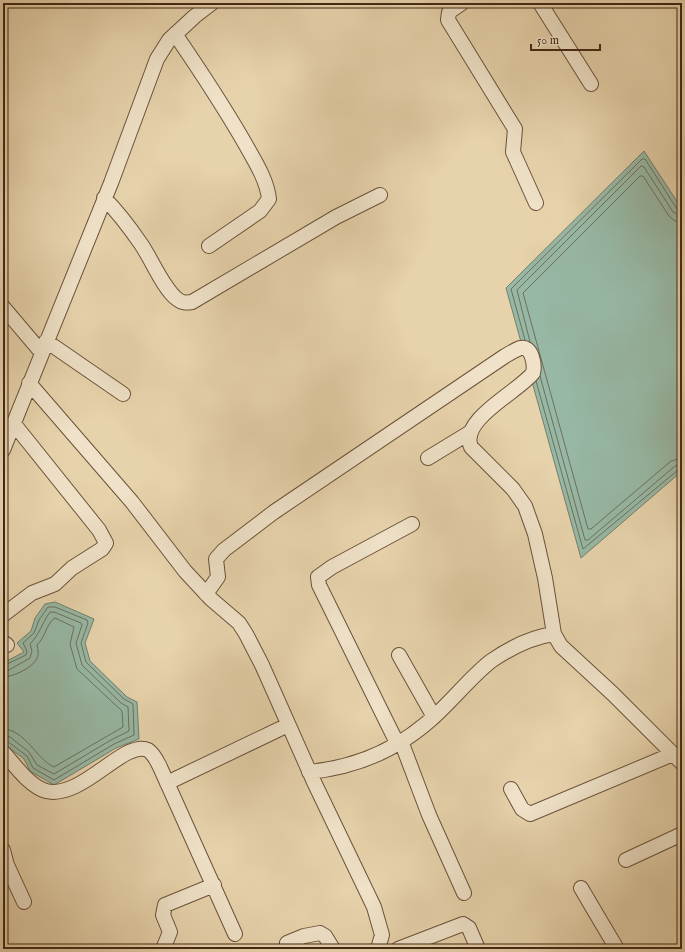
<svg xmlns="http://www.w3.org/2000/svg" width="685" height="952" font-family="'IM FELL English',serif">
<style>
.water{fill:#97b8a5;stroke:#757e6b}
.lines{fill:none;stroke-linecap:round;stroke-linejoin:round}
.shore{stroke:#6d705c;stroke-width:1}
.minor-casing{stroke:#6c523a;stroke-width:16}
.minor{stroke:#efe2c8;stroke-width:14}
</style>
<rect width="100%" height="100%" fill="#e6d2ab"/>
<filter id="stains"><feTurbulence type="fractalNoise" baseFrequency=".005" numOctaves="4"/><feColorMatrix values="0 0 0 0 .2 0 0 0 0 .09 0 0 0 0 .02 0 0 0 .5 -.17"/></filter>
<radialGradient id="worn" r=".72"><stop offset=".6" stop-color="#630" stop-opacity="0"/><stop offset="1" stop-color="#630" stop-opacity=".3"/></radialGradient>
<path class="water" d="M 644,151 L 682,209 L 682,471 L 581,558 L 506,288 Z
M 55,602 L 94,619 L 85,643 L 90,661 L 127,697 L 137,702 L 139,739 L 116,748 L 54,785 L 30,771 L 24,759 L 3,743 L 3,663 L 24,652 L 17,643 L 31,631 L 35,618 L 45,604 Z"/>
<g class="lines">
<path class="shore" d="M 682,222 L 675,221 L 669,216 L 643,176 L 640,176 L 523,293 L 588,529 L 591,529 L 671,461 L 682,458
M 525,340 L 511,289 L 642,159 L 645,159 L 677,209 L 682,211
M 530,342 L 517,290 L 641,166 L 644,167 L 673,212 L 682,216
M 540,376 L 585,540 L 588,540 L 675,466 L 682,464
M 536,381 L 583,549 L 678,470 L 682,469
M 3,666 L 26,655 L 27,651 L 23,643 L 34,633 L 39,620 L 48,607 L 55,607 L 87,620 L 88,623 L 81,643 L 86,662 L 124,699 L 133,704 L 134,735 L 114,744 L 54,780 L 33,768 L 27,756 L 7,741 L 3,740
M 3,671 L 9,670 L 30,658 L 32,651 L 30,644 C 40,634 42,623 50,612 L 54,612 L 81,623 L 82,625 L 76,643 L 82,665 L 121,703 L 128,707 L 129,731 L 111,740 L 54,774 L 37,765 L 29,752 L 10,737 L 3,735
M 3,677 C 13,677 33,668 37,658 C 39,654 38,650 37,645 C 45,638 47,622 55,618 L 74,627 L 70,644 L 77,669 L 122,711 L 123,727 L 54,767 C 36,759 26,730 3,729"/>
<defs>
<path id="minor" d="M 462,3 L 449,12 L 448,20 L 515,129 L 513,152 L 536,203
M 540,3 L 591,84
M 175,34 C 199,69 222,104 243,140 C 253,158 267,179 269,199 L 260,211 L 209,246
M 104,198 C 118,212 130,228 141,244 C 152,260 163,288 177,299 C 182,303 186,303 192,302 L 336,217 L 380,195
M 3,307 L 42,353
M 46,341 L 123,394
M 29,383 L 132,502 L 185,571 L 211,599 L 239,623 L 246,634 L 262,665 L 314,782 L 374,907 L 382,935 L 378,949
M 3,450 L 111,183 L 157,59 L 169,40 L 195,16 L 212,3
M 428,458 L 469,433
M 206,594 L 218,577 L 216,559 L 224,550 L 274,512 L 505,356 C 510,353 515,350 520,348 C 532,345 535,365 533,373 C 518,392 459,420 471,447 L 513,489 L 525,506 L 535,534 L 545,578 L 554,634 L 561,646 L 613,694 L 682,763
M 3,615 L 32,593 L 55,584 L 72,568 L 102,549 L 106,543 L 99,530 L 14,424
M 3,642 L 7,645
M 399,655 L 434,717
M 401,741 L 429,815 L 464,893
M 397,743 L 319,585 L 318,577 L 332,567 L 412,524
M 3,752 C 14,764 29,786 46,791 C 82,800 124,739 148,750 C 154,754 157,761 160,767 L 235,934
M 309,772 C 360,767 402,748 439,712 C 457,695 472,676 491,661 C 510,648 531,637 554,634
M 167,783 L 288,725
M 511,789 L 522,809 L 530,814 L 673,754
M 3,850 L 7,865 L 24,902
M 626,860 L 682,834
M 581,888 L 617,949
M 287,943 L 304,936 L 320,933 L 325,936 L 333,949
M 163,949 L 170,932 L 163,915 L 165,905 L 214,885
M 398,949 L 463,924 L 469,928 L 478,949"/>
</defs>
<use href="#minor" class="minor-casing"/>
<use href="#minor" class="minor"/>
</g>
<rect width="685" height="952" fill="none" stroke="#e6d2ab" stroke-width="16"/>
<rect x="4" y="4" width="677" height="944" fill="none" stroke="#432714" stroke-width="2"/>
<rect x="8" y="8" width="669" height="936" fill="none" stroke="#432714"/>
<path d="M531 44v6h69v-6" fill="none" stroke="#432714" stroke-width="2"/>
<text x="537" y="44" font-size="12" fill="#432714" stroke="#efe2c8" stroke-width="3" paint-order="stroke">50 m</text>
<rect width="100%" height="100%" filter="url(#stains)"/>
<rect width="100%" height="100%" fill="url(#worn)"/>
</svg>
